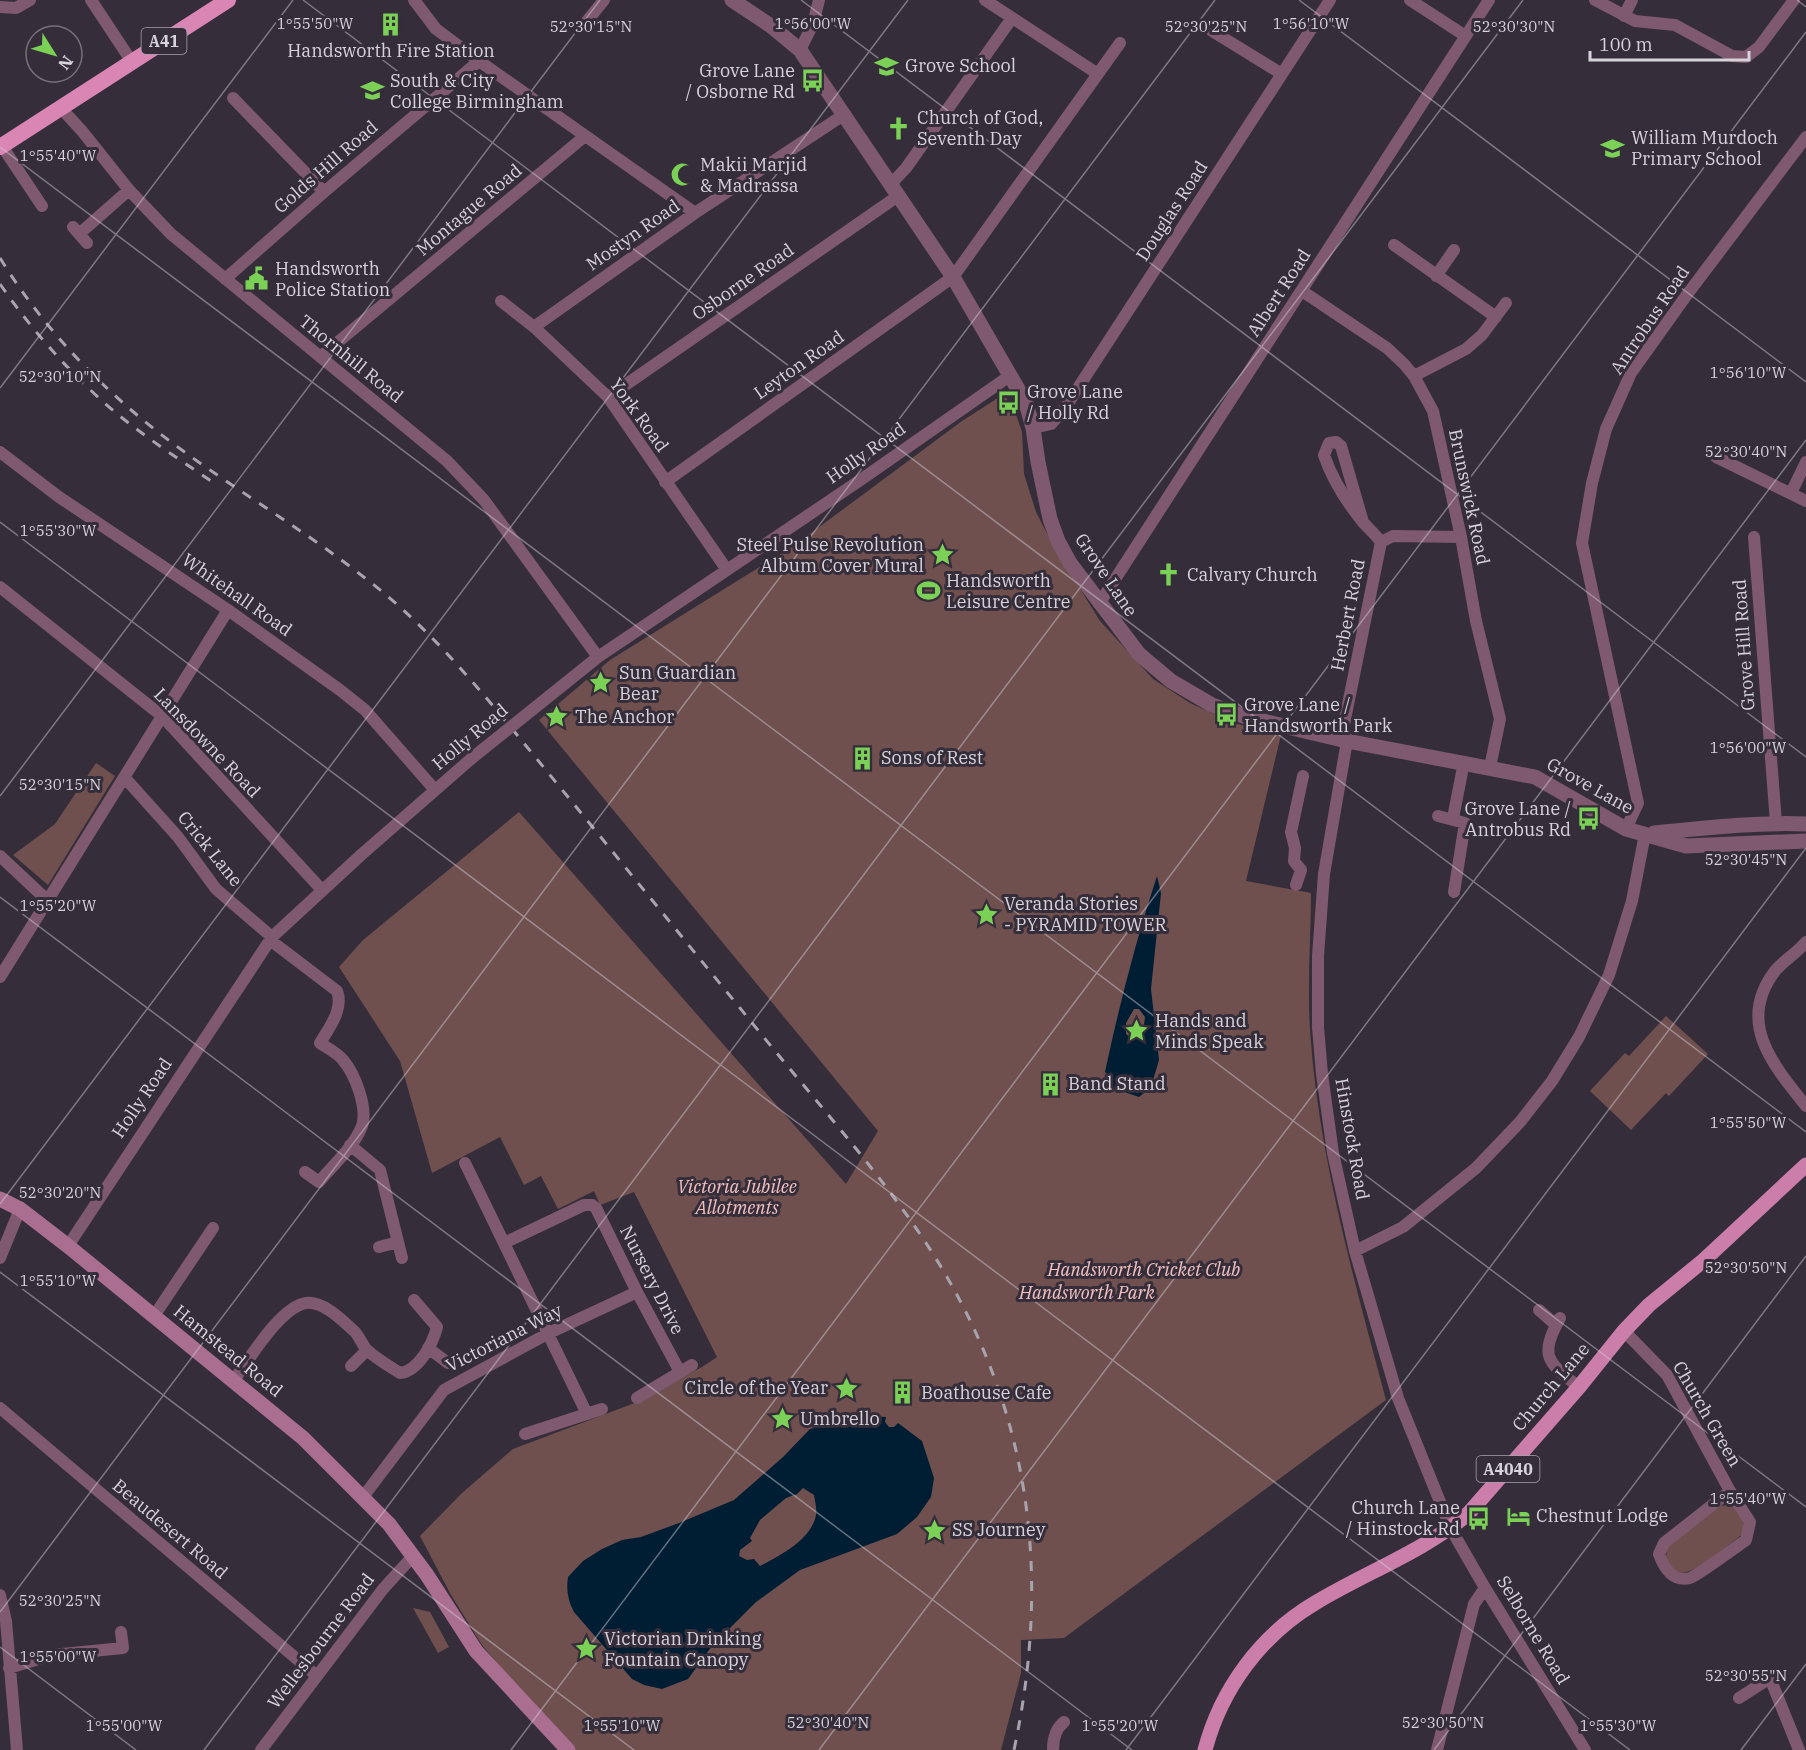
<svg xmlns="http://www.w3.org/2000/svg" width="1806" height="1750" font-family="'IBM Plex Serif',serif">
<style>
.green{fill:#6f504f}
.water{fill:#001e33;fill-rule:evenodd}
.lines{fill:none;stroke-linecap:round;stroke-linejoin:round}
.minor{stroke:#7f596e;stroke-width:12}
.tertiary{stroke:#7f596e;stroke-width:15}
.secondary{stroke:#aa6e90;stroke-width:15}
.primary{stroke:#cb7ea9;stroke-width:15}
.trunk{stroke:#da86b5;stroke-width:16}
.rail{stroke:#a8a3ac;stroke-width:3;stroke-dasharray:10 10;stroke-linecap:butt}
.minor-bridge{stroke:#7f596e;stroke-width:12}
.ticks{fill:none;stroke:#d7d3db;stroke-width:1.5;stroke-opacity:0.45}
.labels{text-anchor:middle;stroke-width:6;stroke-linejoin:round;paint-order:stroke}
.shield{fill:#352e3a;stroke:#a6a2ab;stroke-width:1.5}
.shield-label{font-size:16px;font-weight:bold;fill:#d7d3db}
.poi-label{font-size:18px;fill:#d7d3db;stroke:#352e3a;text-anchor:start}
.street-label{font-size:18px;fill:#d7d3db;stroke:#352e3a}
.park-label{font-size:18px;font-style:italic;fill:#f4c1c0;stroke:#352e3a}
.ticks-label{font-size:15px;text-anchor:middle;fill:#d7d3db;stroke:#352e3a;stroke-width:6;stroke-linejoin:round;paint-order:stroke}
</style>
<rect width="100%" height="100%" fill="#352e3a"/>
<path class="green" d="M 1001,396 L 1006,398 L 1013,406 L 1022,432 L 1024,474 L 1036,512 L 1053,545 L 1100,621 L 1153,679 L 1190,703 L 1234,723 L 1281,735 L 1246,881 L 1311,893 C 1311,938 1307,984 1310,1030 C 1318,1155 1354,1279 1386,1400 L 1064,1638 L 1021,1640 L 1021,1673 L 1001,1750 L 575,1750 L 541,1715 L 482,1645 L 451,1595 L 420,1536 L 462,1493 L 513,1449 L 632,1404 L 702,1367 L 717,1357 L 634,1192 L 600,1205 L 594,1191 L 558,1209 L 541,1176 L 524,1185 L 500,1137 L 432,1173 L 400,1061 L 339,967 L 363,940 L 519,812 L 846,1184 L 878,1131 L 539,720 L 610,660 L 795,545 L 962,421 Z
M 96,763 L 115,776 L 48,885 L 13,855 L 55,824 Z
M 1666,1016 L 1708,1054 L 1669,1096 L 1666,1093 L 1631,1130 L 1590,1091 L 1625,1053 L 1629,1056 Z
M 1726,1505 L 1736,1507 C 1742,1517 1746,1523 1743,1534 C 1730,1543 1693,1577 1679,1572 C 1672,1570 1669,1564 1666,1559 L 1667,1547 L 1720,1506 Z
M 413,1608 L 430,1612 L 449,1647 L 438,1653 Z"/>
<path class="water" d="M 1157,876 L 1161,893 L 1151,989 L 1159,1060 L 1151,1087 L 1139,1097 L 1107,1086 L 1107,1074 L 1105,1072 C 1119,1006 1136,940 1157,876 ZM 1134,1009 L 1139,1009 L 1145,1017 L 1143,1032 L 1139,1038 L 1132,1039 L 1126,1034 L 1126,1023 Z
M 865,1416 L 886,1417 L 885,1422 L 889,1427 L 894,1427 L 898,1423 L 922,1441 L 934,1478 L 931,1497 L 917,1517 L 897,1534 L 800,1570 L 756,1602 L 712,1646 L 688,1679 L 662,1689 L 644,1685 L 632,1679 L 574,1612 C 568,1601 566,1590 568,1577 L 583,1561 L 602,1549 L 622,1540 L 641,1537 L 679,1523 L 734,1500 L 783,1457 L 810,1429 ZM 803,1488 L 814,1495 C 815,1501 817,1509 816,1515 C 811,1540 781,1555 760,1566 L 754,1559 L 747,1560 L 739,1556 L 740,1550 L 752,1541 L 750,1538 L 760,1520 L 786,1498 L 797,1494 Z"/>
<g class="lines">
<path class="minor" d="M 91,0 L 132,62
M 414,0 L 436,29 L 479,61 L 695,213
M 985,0 L 1098,74
M 1410,0 L 1464,35
M 1595,0 L 1635,21 L 1675,25 L 1732,56 L 1746,57 L 1759,47 L 1794,0
M 0,7 L 16,8 L 30,0
M 1624,16 L 1632,0
M 583,26 L 604,0
M 1212,31 L 1282,74
M 800,50 L 813,24 L 819,0
M 233,98 L 324,192
M 60,107 L 82,131 L 129,190 L 171,234 L 447,461 L 484,500 L 598,657
M 2,146 L 42,206
M 890,185 L 906,168 L 1012,18
M 73,227 L 87,243
M 79,234 L 129,190
M 1394,245 L 1496,317
M 1436,276 L 1454,250
M 225,279 L 324,192 L 479,61
M 1302,291 L 1387,348 L 1404,364 L 1414,376 L 1433,411 L 1461,537 L 1476,621 L 1500,719 L 1490,767
M 501,301 L 534,327 L 608,397 L 727,570
M 534,327 L 695,213 L 845,114
M 320,357 L 585,136
M 1414,376 L 1466,349 L 1482,335 L 1506,303
M 608,397 L 898,196
M 1033,428 L 1051,424 L 1065,408 L 1330,0
M 0,452 L 59,497 L 228,610 L 340,690 L 365,710 L 435,790
M 1716,457 L 1806,501
M 665,482 L 953,277 L 1120,43
M 1791,493 L 1806,462
M 1363,522 L 1341,446 L 1336,442 L 1329,443 L 1324,455 C 1332,479 1346,501 1362,521 C 1368,528 1375,534 1381,542
M 1754,537 L 1776,823
M 1381,542 L 1393,536 L 1461,537
M 0,587 L 162,716 L 322,890
M 1099,604 L 1489,0
M 532,710 L 598,657 L 859,481 L 1011,375
M 1341,739 L 1381,542
M 1347,741 L 1324,874 L 1318,956 L 1318,1027 L 1322,1074 L 1333,1153 L 1355,1251 L 1398,1398 L 1451,1529 L 1485,1588 L 1585,1750
M 125,778 L 178,837 L 216,889 L 272,937
M 1438,816 L 1465,823 L 1454,892
M 1453,818 L 1464,762
M 1626,829 L 1638,803 L 1582,543 L 1592,483 L 1606,429 L 1631,373 L 1686,296 L 1806,137
M 0,856 L 48,901
M 1296,885 L 1301,870 L 1294,861 L 1295,848 L 1291,832 L 1303,776
M 270,940 L 337,991 C 344,1009 329,1028 320,1043 C 327,1048 338,1053 343,1060 C 355,1074 368,1108 362,1126 C 354,1147 333,1165 319,1182 L 305,1172
M 1806,942 C 1797,953 1784,960 1775,971 C 1736,1022 1773,1065 1806,1106
M 0,977 L 228,610
M 350,1145 L 380,1170 L 402,1258
M 465,1163 L 587,1414
M 504,1243 L 584,1205 L 592,1205 L 596,1208 L 637,1292 L 680,1372
M 68,1246 L 272,937 L 361,855 L 472,758
M 379,1247 L 398,1242
M 1355,1251 L 1403,1227 L 1476,1168 L 1520,1122 L 1552,1081 L 1579,1037 L 1609,975 L 1632,901 L 1645,834
M 0,1258 L 20,1209
M 1539,1310 L 1556,1325
M 154,1316 L 213,1228
M 1560,1318 C 1539,1356 1547,1362 1579,1387
M 1624,1331 L 1667,1375 L 1730,1491 L 1750,1522 L 1746,1540 C 1736,1547 1698,1575 1690,1578 C 1672,1582 1664,1568 1659,1554 L 1664,1543 L 1730,1491
M 428,1348 L 448,1363
M 351,1366 L 367,1350
M 234,1380 C 249,1360 280,1307 306,1303 C 323,1301 341,1319 353,1330 C 359,1335 361,1343 366,1349 C 375,1358 389,1366 400,1373 C 419,1371 433,1343 437,1327 L 414,1300
M 637,1398 L 692,1365
M 0,1408 L 317,1676
M 525,1434 L 602,1409
M 363,1497 L 444,1390 L 549,1333 L 637,1292
M 0,1595 L 6,1621 L 17,1750
M 9,1668 L 52,1655 L 123,1648 L 121,1632
M 1739,1698 L 1770,1678 L 1799,1750
M 261,1750 L 383,1589 L 413,1556
M 1053,1750 C 1053,1739 1055,1729 1064,1722
M 1437,1750 L 1474,1604 L 1485,1588"/>
<path class="tertiary" d="M 732,0 L 771,26 L 800,50 L 953,277 L 1026,403 L 1033,428 L 1038,462 L 1050,519 L 1058,541 L 1070,563 L 1139,654 L 1171,681 L 1212,705 L 1246,717 L 1347,741 L 1535,777 L 1626,829 L 1686,846 L 1806,841
M 1654,833 C 1705,828 1755,822 1806,824"/>
<path class="secondary" d="M 0,1199 L 20,1209 L 68,1246 L 303,1438 L 389,1524 L 427,1575 L 476,1651 L 568,1750"/>
<path class="primary" d="M 1205,1750 C 1221,1689 1261,1635 1315,1603 C 1366,1572 1423,1552 1469,1513 L 1579,1387 L 1624,1331 L 1649,1305 L 1704,1260 L 1806,1165"/>
<path class="trunk" d="M 0,147 L 228,0"/>
<path class="rail" d="M 0,258 C 45,331 106,394 175,445 C 237,491 304,530 365,578 C 416,617 458,664 499,713 C 584,816 668,920 753,1024 C 811,1096 875,1166 926,1243 C 1029,1400 1053,1568 1014,1750
M 0,284 C 29,326 62,364 100,399 C 134,430 173,455 211,481"/>
<path class="minor-bridge" d="M 472,758 L 532,710"/>
</g>
<path class="ticks" d="M 303,0 L 1806,1132M 801,0 L 1806,757M 1299,0 L 1806,382M 1797,0 L 1806,7M 0,147 L 1806,1507M 0,388 L 293,0M 0,522 L 1630,1750M 0,796 L 600,0M 0,897 L 1132,1750M 0,1204 L 908,0M 0,1272 L 634,1750M 0,1612 L 1215,0M 0,1647 L 136,1750M 204,1750 L 1523,0M 511,1750 L 1806,32M 819,1750 L 1806,440M 1126,1750 L 1806,848M 1434,1750 L 1806,1256M 1741,1750 L 1806,1664"/>
<defs>
<symbol id="building-bare" viewBox="-9 -9 18 18"><path d="M-4-6H4V6H1V3H-1V6H-4ZM-2.5-4.3h1.7v1.8h-1.7ZM.8-4.3h1.7v1.8H.8ZM-2.5-1h1.7V.8h-1.7ZM.8-1h1.7V.8H.8Z" fill="#7ad156" stroke="#352e3a" stroke-width="2.5" paint-order="stroke"/></symbol>
<symbol id="school-bare" viewBox="-9 -9 18 18"><path d="M0-5L7-2L0 1L-7-2ZM-4 1L0 2.5L4 1V4Q0 6-4 4Z" fill="#7ad156" stroke="#352e3a" stroke-width="2.5" paint-order="stroke"/></symbol>
<symbol id="bus-bare" viewBox="-9 -9 18 18"><path d="M-5-6H5V4H4V6H2V4H-2V6H-4V4H-5ZM-3.5-4V0h7V-4ZM-3.5 1.2v1.5H-2V1.2ZM2 1.2v1.5H3.5V1.2Z" fill="#7ad156" stroke="#352e3a" stroke-width="2.5" paint-order="stroke"/></symbol>
<symbol id="university-bare" viewBox="-9 -9 18 18"><path d="M0-5L7-2L0 1L-7-2ZM-4 1L0 2.5L4 1V4Q0 6-4 4Z" fill="#7ad156" stroke="#352e3a" stroke-width="2.5" paint-order="stroke"/></symbol>
<symbol id="church-bare" viewBox="-9 -9 18 18"><path d="M-1.2-6h2.4v3.5h3.3v2.4h-3.3V6h-2.4V-.1h-3.3v-2.4h3.3Z" fill="#7ad156" stroke="#352e3a" stroke-width="2.5" paint-order="stroke"/></symbol>
<symbol id="mosque-bare" viewBox="-9 -9 18 18"><path d="M3.5-4.9A6 6 0 1 0 3.5 4.9A5 5 0 1 1 3.5-4.9Z" fill="#7ad156" stroke="#352e3a" stroke-width="2.5" paint-order="stroke"/></symbol>
<symbol id="civic-bare" viewBox="-9 -9 18 18"><path d="M-.6-6.5H3V-4.5H.6V-3L4-1V1h2V6H-6V1h2V-1L-.6-3ZM-1.2 2.5V6h2.4V2.5Z" fill="#7ad156" stroke="#352e3a" stroke-width="2.5" paint-order="stroke"/></symbol>
<symbol id="sight-bare" viewBox="-9 -9 18 18"><path d="M0-6L1.8-2.2L6-1.7L2.9 1.2L3.7 5.4L0 3.3L-3.7 5.4L-2.9 1.2L-6-1.7L-1.8-2.2Z" fill="#7ad156" stroke="#352e3a" stroke-width="2.5" paint-order="stroke"/></symbol>
<symbol id="stadium-bare" viewBox="-9 -9 18 18"><path d="M0-5a6.5 5 0 1 0 0 10a6.5 5 0 1 0 0-10ZM-3.5-1.8h7v3.6h-7Z" fill="#7ad156" stroke="#352e3a" stroke-width="2.5" paint-order="stroke"/></symbol>
<symbol id="hotel-bare" viewBox="-9 -9 18 18"><path d="M-6-4.5h1.5V1H6V5H4.5V3h-9V5H-6ZM-4 0a1.8 1.8 0 1 1 3.6 0ZM.5 0V-2.5h3Q6-2.5 6 0Z" fill="#7ad156" stroke="#352e3a" stroke-width="2.5" paint-order="stroke"/></symbol>
</defs>
<g fill-rule="evenodd">
<use href="#building-bare" x="374" y="8" width="33" height="33"/>
<use href="#school-bare" x="870" y="50" width="33" height="33"/>
<use href="#bus-bare" x="796" y="64" width="33" height="33"/>
<use href="#university-bare" x="356" y="74" width="33" height="33"/>
<use href="#church-bare" x="882" y="112" width="33" height="33"/>
<use href="#school-bare" x="1596" y="132" width="33" height="33"/>
<use href="#mosque-bare" x="666" y="158" width="33" height="33"/>
<use href="#civic-bare" x="240" y="262" width="33" height="33"/>
<use href="#bus-bare" x="992" y="386" width="33" height="33"/>
<use href="#sight-bare" x="926" y="538" width="33" height="33"/>
<use href="#church-bare" x="1152" y="558" width="33" height="33"/>
<use href="#stadium-bare" x="912" y="574" width="33" height="33"/>
<use href="#sight-bare" x="584" y="666" width="33" height="33"/>
<use href="#bus-bare" x="1210" y="698" width="33" height="33"/>
<use href="#sight-bare" x="540" y="700" width="33" height="33"/>
<use href="#building-bare" x="846" y="742" width="33" height="33"/>
<use href="#bus-bare" x="1572" y="802" width="33" height="33"/>
<use href="#sight-bare" x="970" y="898" width="33" height="33"/>
<use href="#sight-bare" x="1120" y="1014" width="33" height="33"/>
<use href="#building-bare" x="1034" y="1068" width="33" height="33"/>
<use href="#sight-bare" x="830" y="1372" width="33" height="33"/>
<use href="#building-bare" x="886" y="1376" width="33" height="33"/>
<use href="#sight-bare" x="766" y="1402" width="33" height="33"/>
<use href="#hotel-bare" x="1502" y="1500" width="33" height="33"/>
<use href="#bus-bare" x="1462" y="1502" width="33" height="33"/>
<use href="#sight-bare" x="918" y="1514" width="33" height="33"/>
<use href="#sight-bare" x="570" y="1632" width="33" height="33"/>
</g>
<g class="labels">
<g class="shield">
<rect x="141.5" y="28" width="45" height="26" rx="4.5"/>
<rect x="1476.5" y="1456" width="63" height="26" rx="4.5"/>
</g>
<g class="shield-label">
<text x="164" y="47">A41</text>
<text x="1508" y="1475">A4040</text>
</g>
<g class="poi-label">
<text x="391" y="57" text-anchor="middle">Handsworth Fire Station</text>
<text x="905" y="72">Grove School</text>
<text x="795" y="77" text-anchor="end">Grove Lane<tspan x="795" dy="21">/ Osborne Rd</tspan></text>
<text x="390" y="87">South &amp; City<tspan x="390" dy="21">College Birmingham</tspan></text>
<text x="917" y="124">Church of God,<tspan x="917" dy="21">Seventh Day</tspan></text>
<text x="1631" y="144">William Murdoch<tspan x="1631" dy="21">Primary School</tspan></text>
<text x="700" y="171">Makii Marjid<tspan x="700" dy="21">&amp; Madrassa</tspan></text>
<text x="275" y="275">Handsworth<tspan x="275" dy="21">Police Station</tspan></text>
<text x="1027" y="398">Grove Lane<tspan x="1027" dy="21">/ Holly Rd</tspan></text>
<text x="924" y="551" text-anchor="end">Steel Pulse Revolution<tspan x="924" dy="21">Album Cover Mural</tspan></text>
<text x="1187" y="581">Calvary Church</text>
<text x="946" y="587">Handsworth<tspan x="946" dy="21">Leisure Centre</tspan></text>
<text x="619" y="679">Sun Guardian<tspan x="619" dy="21">Bear</tspan></text>
<text x="1244" y="711">Grove Lane /<tspan x="1244" dy="21">Handsworth Park</tspan></text>
<text x="575" y="723">The Anchor</text>
<text x="881" y="764">Sons of Rest</text>
<text x="1571" y="815" text-anchor="end">Grove Lane /<tspan x="1571" dy="21">Antrobus Rd</tspan></text>
<text x="1004" y="910">Veranda Stories<tspan x="1004" dy="21">- PYRAMID TOWER</tspan></text>
<text x="1155" y="1027">Hands and<tspan x="1155" dy="21">Minds Speak</tspan></text>
<text x="1068" y="1090">Band Stand</text>
<text x="828" y="1394" text-anchor="end">Circle of the Year</text>
<text x="921" y="1399">Boathouse Cafe</text>
<text x="800" y="1425">Umbrello</text>
<text x="1460" y="1514" text-anchor="end">Church Lane<tspan x="1460" dy="21">/ Hinstock Rd</tspan></text>
<text x="1536" y="1522">Chestnut Lodge</text>
<text x="952" y="1536">SS Journey</text>
<text x="604" y="1645">Victorian Drinking<tspan x="604" dy="21">Fountain Canopy</tspan></text>
</g>
<g class="street-label">
<text transform="translate(326 167) rotate(-41)" y="6">Golds Hill Road</text>
<text transform="translate(469 210) rotate(-40)" y="6">Montague Road</text>
<text transform="translate(1172 211) rotate(-57)" y="6">Douglas Road</text>
<text transform="translate(633 235) rotate(-35)" y="6">Mostyn Road</text>
<text transform="translate(743 282) rotate(-35)" y="6">Osborne Road</text>
<text transform="translate(1279 293) rotate(-57)" y="6">Albert Road</text>
<text transform="translate(1650 320) rotate(-56)" y="6">Antrobus Road</text>
<text transform="translate(351 359) rotate(39)" y="6">Thornhill Road</text>
<text transform="translate(799 365) rotate(-35)" y="6">Leyton Road</text>
<text transform="translate(639 415) rotate(54)" y="6">York Road</text>
<text transform="translate(866 453) rotate(-35)" y="6">Holly Road</text>
<text transform="translate(1469 497) rotate(78)" y="6">Brunswick Road</text>
<text transform="translate(1106 575) rotate(56)" y="6">Grove Lane</text>
<text transform="translate(237 595) rotate(35)" y="6">Whitehall Road</text>
<text transform="translate(1348 615) rotate(-79)" y="6">Herbert Road</text>
<text transform="translate(1744 645) rotate(-94)" y="6">Grove Hill Road</text>
<text transform="translate(470 737) rotate(-40)" y="6">Holly Road</text>
<text transform="translate(207 743) rotate(46)" y="6">Lansdowne Road</text>
<text transform="translate(1590 786) rotate(29)" y="6">Grove Lane</text>
<text transform="translate(210 849) rotate(51)" y="6">Crick Lane</text>
<text transform="translate(142 1098) rotate(-56)" y="6">Holly Road</text>
<text transform="translate(1352 1139) rotate(80)" y="6">Hinstock Road</text>
<text transform="translate(652 1280) rotate(63)" y="6">Nursery Drive</text>
<text transform="translate(504 1338) rotate(-27)" y="6">Victoriana Way</text>
<text transform="translate(228 1351) rotate(39)" y="6">Hamstead Road</text>
<text transform="translate(1551 1387) rotate(-50)" y="6">Church Lane</text>
<text transform="translate(1707 1414) rotate(60)" y="6">Church Green</text>
<text transform="translate(170 1529) rotate(40)" y="6">Beaudesert Road</text>
<text transform="translate(1533 1630) rotate(59)" y="6">Selborne Road</text>
<text transform="translate(321 1641) rotate(-53)" y="6">Wellesbourne Road</text>
</g>
<g class="park-label">
<text x="737" y="1193">Victoria Jubilee<tspan x="737" dy="21">Allotments</tspan></text>
<text x="1144" y="1276">Handsworth Cricket Club</text>
<text x="1087" y="1299">Handsworth Park</text>
</g>
</g>
<g class="ticks-label">
<text x="813" y="29">1°56'00"W</text>
<text x="1311" y="29">1°56'10"W</text>
<text x="315" y="29">1°55'50"W</text>
<text x="591" y="32">52°30'15"N</text>
<text x="1206" y="32">52°30'25"N</text>
<text x="1514" y="32">52°30'30"N</text>
<text x="58" y="161">1°55'40"W</text>
<text x="1748" y="378">1°56'10"W</text>
<text x="60" y="382">52°30'10"N</text>
<text x="1746" y="457">52°30'40"N</text>
<text x="58" y="536">1°55'30"W</text>
<text x="1748" y="753">1°56'00"W</text>
<text x="60" y="790">52°30'15"N</text>
<text x="1746" y="865">52°30'45"N</text>
<text x="58" y="911">1°55'20"W</text>
<text x="1748" y="1128">1°55'50"W</text>
<text x="60" y="1198">52°30'20"N</text>
<text x="1746" y="1273">52°30'50"N</text>
<text x="58" y="1286">1°55'10"W</text>
<text x="1748" y="1504">1°55'40"W</text>
<text x="60" y="1606">52°30'25"N</text>
<text x="58" y="1662">1°55'00"W</text>
<text x="1746" y="1681">52°30'55"N</text>
<text x="828" y="1728">52°30'40"N</text>
<text x="1443" y="1728">52°30'50"N</text>
<text x="124" y="1731">1°55'00"W</text>
<text x="622" y="1731">1°55'10"W</text>
<text x="1120" y="1731">1°55'20"W</text>
<text x="1618" y="1731">1°55'30"W</text>
</g>
<g transform="translate(54 54) rotate(127)"><circle r="28" fill="#352e3a" stroke="#76707a" stroke-width="1.5"/>
<path d="M0-4.5L10 22L0 15L-10 22Z" fill="#7ad156"/>
<text y="-9" font-size="16" font-weight="bold" text-anchor="middle" fill="#d7d3db">N</text>
</g>
<path d="M1590 51v9h159v-9" fill="none" stroke="#d7d3db" stroke-width="3"/>
<text x="1599" y="51" font-size="18" fill="#d7d3db" stroke="#352e3a" stroke-width="4.5" paint-order="stroke">100 m</text>
</svg>
